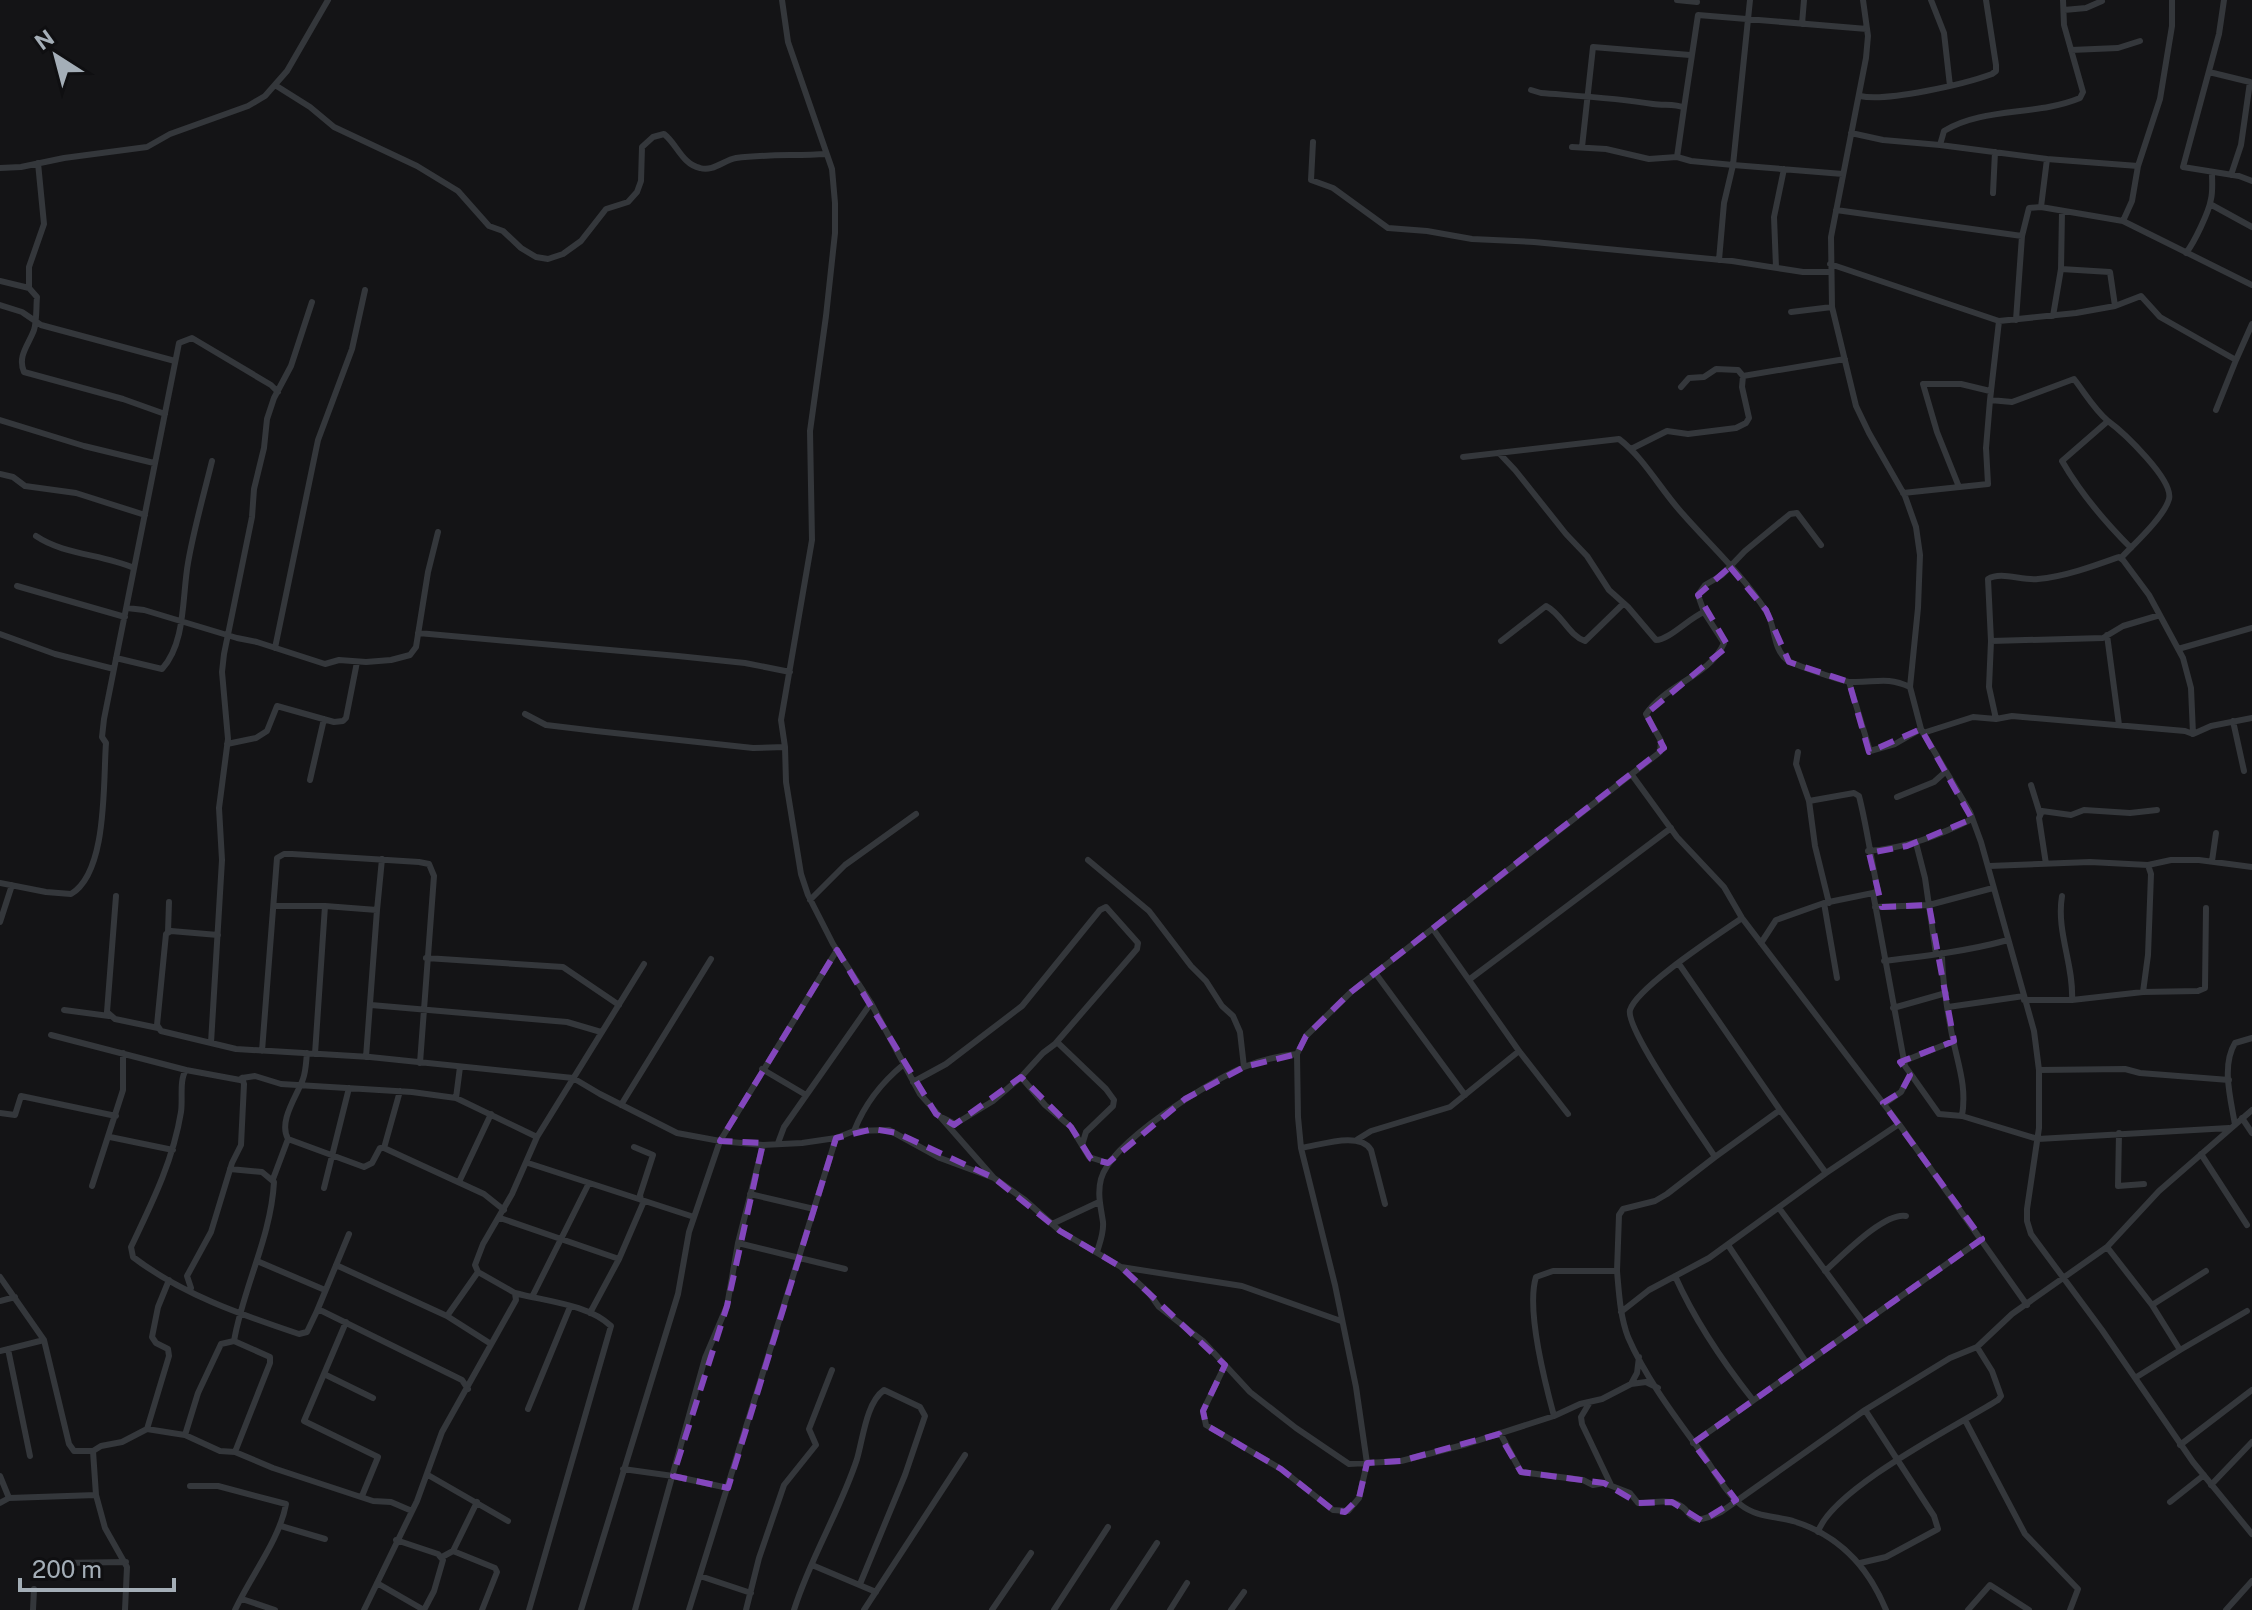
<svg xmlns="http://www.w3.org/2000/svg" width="2252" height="1610" font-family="'Public Sans',sans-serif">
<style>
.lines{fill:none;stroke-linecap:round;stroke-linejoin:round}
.minor{stroke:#34373b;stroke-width:6}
.marked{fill:none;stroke:#8346bd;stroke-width:6;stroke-dasharray:16 10;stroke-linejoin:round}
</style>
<rect width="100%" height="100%" fill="#141416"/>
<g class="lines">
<path class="minor" d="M 782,0 L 788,42 L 832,169 L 835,203 L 835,233 L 826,316 L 810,431 L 812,540 L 781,720 L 785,747 L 786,782 L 801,874 L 808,895 L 833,944 L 871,1003 L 920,1094 L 994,1178 L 1025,1200 L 1060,1231 L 1121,1267 L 1149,1293 L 1159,1307 L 1203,1341 L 1250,1392 L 1296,1428 L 1349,1464 L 1401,1461 L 1467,1444 L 1554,1416 L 1580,1404 L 1602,1399 L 1631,1384 L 1646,1382 L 1658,1388
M 1677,0 L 1697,2
M 1750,0 L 1733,165 L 1843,174
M 1863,0 L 1868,36 L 1866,58 L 1831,237 L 1832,307 L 1856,406 L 1869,433 L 1905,496 L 1916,527 L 1920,555 L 1918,608 L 1910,687 L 1921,729 L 1970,812 L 1981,842 L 2034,1031 L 2039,1070 L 2039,1128 L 2027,1209 L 2027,1221 L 2031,1234 L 2102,1330 L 2193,1462 L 2252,1534
M 1931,0 L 1944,33 L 1950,86
M 2224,0 L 2219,34 L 2183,167 L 2239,176 L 2252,181
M 2064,10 L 2086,8 L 2102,1
M 1802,24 L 1804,0
M 2071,50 L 2118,48 L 2140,41
M 2209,72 L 2250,82 L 2241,145 L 2231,175
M 275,85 L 310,107 L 334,127 L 417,166 L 458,191 L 489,226 L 503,231 L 521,248 L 536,257 L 548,259 L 563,254 L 581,241 L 606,209 L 628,202 L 637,192 L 641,181 L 642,147 L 653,137 L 664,134 C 677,144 682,164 700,168 C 713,172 724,160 736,158 C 765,154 796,156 826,154
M 1531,90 L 1541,93 C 1579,96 1616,98 1653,104 C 1664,106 1675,103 1684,108 L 1677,157 L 1691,161 L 1733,165 L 1724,203 L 1719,260
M 1860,96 C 1887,102 1965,84 1992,74 L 1996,71 L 1996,65 L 1986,0
M 1684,108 L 1698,15 L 1867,29
M 1851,133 L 1883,140 L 1940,145 L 1944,131 C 1983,107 2037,116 2080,98 L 2083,92 L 2064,25 L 2063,0
M 1313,142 L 1311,180 L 1333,188 L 1388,228 L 1427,231 L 1472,239 L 1534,242 L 1732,261 L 1803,272 L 1830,272
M 1940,145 L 2047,159
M 1572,147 L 1606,149 L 1649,159 L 1677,157
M 1582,147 L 1593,47 L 1690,55
M 0,168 L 21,167 L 64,158 L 147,147 L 170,134 L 248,106 L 265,96 L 287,71 L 328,0
M 1993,193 L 1995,152
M 2210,204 L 2252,227
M 2041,207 L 2047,159 L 2138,166
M 1836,210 L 2022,236 L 2016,320
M 2123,221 L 2132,201 L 2138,166 L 2160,99 L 2172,26 L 2172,0
M 2022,236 L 2029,208 L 2041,207 L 2123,221 L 2252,285
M 2186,253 C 2194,243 2209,212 2211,199 C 2213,191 2212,181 2212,172
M 1830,264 L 1999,321 L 2076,313 L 2115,306 L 2141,296 L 2160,317 L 2236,360 L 2252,324
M 1776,267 L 1774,217 L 1784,169
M 2061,269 L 2062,212
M 0,281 L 29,288 L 37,297 C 36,308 37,320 34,330 C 29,344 17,356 24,372 L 123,399 L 165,414
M 29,288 L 29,267 L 44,224 L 38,163
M 0,305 L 22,312 L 41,325 L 175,361
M 1791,312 L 1832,307
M 2053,316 L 2061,269 L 2110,272 L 2115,306
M 1999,321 L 1990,400 L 2012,402 L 2074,379 C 2085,393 2094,409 2108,421
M 1681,387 L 1689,378 L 1704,377 L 1716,369 L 1738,370 L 1743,376 L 1845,359
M 2216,410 L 2236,360
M 0,420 L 84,446 L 154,463
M 1631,449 L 1667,431 L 1688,434 L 1736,428 L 1746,423 L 1749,418 L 1742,387 L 1743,376
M 1463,457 L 1619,439 C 1645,459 1660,489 1682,513 C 1710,545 1743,575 1766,611 C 1776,626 1772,648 1787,660 C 1792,664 1844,682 1851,682 C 1875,683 1886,676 1910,687
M 0,474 L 13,477 L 25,486 L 76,493 L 145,515
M 1959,487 L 1937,432 L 1923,384 L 1961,384 L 1990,391
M 1903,493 L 1988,484 L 1986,448 L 1990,400
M 36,536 C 64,555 102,554 134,568
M 2121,558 C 2134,544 2164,517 2169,499 C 2174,480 2123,432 2108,421 L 2062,461 C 2081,494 2104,521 2131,548
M 17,586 L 125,617
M 127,608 L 144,610 L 237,638 L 257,642 L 325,664 L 339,660 L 366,662 L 391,660 L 410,655 L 416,647 L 428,572 L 438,532
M 1704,612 L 1698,595 L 1705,585 L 1722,575 L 1745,551 L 1790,514 L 1797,513 L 1821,545
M 418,633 L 678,656 L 745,663 L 790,672
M 0,634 L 55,654 L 114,669
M 2107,635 L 2119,725
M 1501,641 L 1546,606 C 1562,614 1568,635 1585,641 L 1623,604
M 1991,641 L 2103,638 L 2123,626 L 2160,615
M 275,648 L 318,440 L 352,349 L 365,290
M 2178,649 L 2252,628
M 116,658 L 162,669 C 186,643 182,596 188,563 C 194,528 204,494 212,461
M 1849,682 L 1870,751 L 1895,744 L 1921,729
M 525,714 L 546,725 L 596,731 L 753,748 L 785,747
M 1996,719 L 1989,687 L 1991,641 L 1988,579 C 2001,571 2022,581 2038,579 C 2064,577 2094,566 2119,557 L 2123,560 L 2149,595 L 2183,658 L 2191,688 L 2193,734
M 2233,721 L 2244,771
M 1923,733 L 1973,717 L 1996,719 L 2012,716 L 2185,731 L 2193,734 L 2211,726 L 2252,718
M 227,744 L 256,738 L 267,731 L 277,706 L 334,722 L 343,721 L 346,718 L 357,662
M 1798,752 L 1796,764 L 1809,801 L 1815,846 L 1829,903
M 1632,775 L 1677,837 L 1724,887 L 1742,918 L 1899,1124 L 2027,1305
M 310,780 L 324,719
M 2031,785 L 2040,814
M 1897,797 L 1934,782 L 1944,773
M 1809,801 L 1854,793 L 1859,796 C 1867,827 1871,860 1878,891 L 1873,893
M 1916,843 L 1925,878 L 1936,954
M 1868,851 C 1906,848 1938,836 1972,819
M 1088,860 L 1149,911 L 1191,966 L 1206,981 L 1222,1006 L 1233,1016 L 1240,1032 L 1244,1067
M 2212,861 L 2216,833
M 2046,864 L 2039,818 L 2042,811 L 2071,815 L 2084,810 L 2130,813 L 2157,810
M 1989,866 L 2090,862 L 2148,865 L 2171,860 L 2199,860 L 2252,867
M 0,883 L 46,892 L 71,894 C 108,872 103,781 106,743 L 102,737 L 104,719 L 179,343 L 192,338 L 271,385 L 278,392
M 116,896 L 107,1012 L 115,1019 L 158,1028
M 2062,896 C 2056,932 2074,965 2072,1000
M 810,900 L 845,865 L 916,814
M 1824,903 L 1837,978
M 274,906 L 325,906 L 315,1054
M 325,906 L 377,910 L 382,859
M 1875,907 L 1929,905 L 1993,888
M 0,922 L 12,885
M 1433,929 L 1519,1051 L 1568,1114
M 168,932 L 169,902
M 218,935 L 171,931 L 166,934 L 157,1025 L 161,1031 L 236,1049 L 370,1057 L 573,1078 L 600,1094 L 677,1133 L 720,1141 L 763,1145 L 802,1143 L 836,1138 L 854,1131 L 889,1130 L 940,1158 L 994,1178
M 1761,943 L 1776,920 L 1824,903 L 1873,893 L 1905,1066 L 1939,1114 L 1962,1116 L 2038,1139 L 2229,1128
M 1942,953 C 1942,981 1947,1009 1952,1035 C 1958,1065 1967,1086 1962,1116
M 426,958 L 563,967 L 619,1005
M 1884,961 C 1926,956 1968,951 2008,940
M 1679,964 L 1780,1110 L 1715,1157 C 1701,1135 1625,1029 1630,1010 C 1637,987 1719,934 1742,918
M 1376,974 L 1465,1095
M 1470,979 L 1671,828
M 2143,992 L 2148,955 L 2151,874 L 2148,865
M 2024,1000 L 2072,1000 L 2143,992 L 2198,991 L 2205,988 L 2206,908
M 371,1005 L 567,1022 L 601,1032
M 1948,1007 L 2024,996
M 1893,1008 L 1946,993
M 64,1010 L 109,1016
M 51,1035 L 186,1070 C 179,1080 183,1099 181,1112 C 173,1161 152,1203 131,1247 L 133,1257 C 181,1294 242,1315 299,1334 L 307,1332 L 317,1311 L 322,1311 L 462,1380 L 468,1389
M 1057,1042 L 1106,1089 L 1114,1100 L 1113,1106 L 1086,1132 L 1082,1145
M 211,1043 L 222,860 L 219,808 L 228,739 L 222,672 L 224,654 L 252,517 L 254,489 L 264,448 L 267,419 L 274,398 L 291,366 L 312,302
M 262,1051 L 277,858 L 284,854 L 292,854 L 419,862 L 429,864 L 434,876 L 420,1063
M 307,1053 C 306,1062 306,1071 303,1079 C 297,1096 278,1121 288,1139 L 364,1167 L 372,1163 L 380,1148 L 384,1148 L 484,1194 L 504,1210
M 366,1057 L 377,910
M 1904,1061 L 1954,1041
M 762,1069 L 806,1095
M 186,1070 L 240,1080 L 242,1078 L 244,1084 L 241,1145 L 232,1163 L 211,1232 L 187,1276 L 191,1288
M 2039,1070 L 2125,1069 L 2140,1073 L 2229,1080
M 242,1078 L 255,1076 L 281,1084 L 412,1092 L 456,1098 L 537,1137
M 913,1082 L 946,1064 L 1022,1006 L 1100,910 L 1106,907 L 1138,943 L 1137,949 L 1055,1044 L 1043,1053 L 1021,1077
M 456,1098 L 460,1067
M 1884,1104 L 1901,1092 L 1910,1075
M 621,1105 L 711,959
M 1780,1110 L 1826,1173
M 0,1113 L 15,1115 L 21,1096 L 116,1116
M 943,1118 L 955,1124 L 993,1101 L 1021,1077 L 1045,1105 L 1071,1127 L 1089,1157 L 1108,1163
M 2242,1118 L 2252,1133
M 2235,1125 C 2231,1100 2221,1066 2235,1043 L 2252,1038
M 854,1131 C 865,1103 881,1083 904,1064
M 2119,1133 L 2118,1186 L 2144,1184
M 110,1137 L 173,1150
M 1358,1139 L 1371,1131 L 1450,1107 L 1519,1051
M 778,1143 L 784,1127 L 871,1003
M 634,1147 L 653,1155 L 640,1195 L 641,1200
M 384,1148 L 400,1091
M 1301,1148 C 1321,1145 1360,1131 1371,1150 L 1385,1204
M 2201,1154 L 2247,1225
M 528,1163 L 694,1217
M 230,1169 L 262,1172 L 274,1182 C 271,1237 243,1288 234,1341
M 273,1179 L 288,1139
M 459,1182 L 491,1114
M 92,1186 L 123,1090 L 123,1053
M 324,1188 L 349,1088
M 750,1194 L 814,1209
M 1779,1208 L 1863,1322
M 500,1218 L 619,1259
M 1052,1224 L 1099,1202
M 738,1243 L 845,1269
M 1728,1245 L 1806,1362
M 2107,1247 L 2152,1305 L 2180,1350 L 2135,1378
M 1097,1252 C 1100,1242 1104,1233 1103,1222 C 1101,1208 1097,1194 1101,1179 C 1111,1142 1208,1082 1244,1067 C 1261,1060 1278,1056 1297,1054
M 257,1261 L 325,1290
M 336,1265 L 447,1316 L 491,1344
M 1121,1267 L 1242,1286 L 1341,1321
M 1617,1271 L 1619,1215 L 1623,1209 L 1655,1201 L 1667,1194 L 1715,1157
M 1825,1271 C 1842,1256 1884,1212 1906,1216
M 1675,1276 C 1695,1321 1723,1362 1753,1400
M 0,1277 L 44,1340 L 69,1444 L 74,1451 L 93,1451 L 101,1446 L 122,1442 L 147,1429 L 172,1433 L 185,1435 L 220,1451 L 235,1452 L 273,1468 L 373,1501 L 391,1502 L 412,1511
M 515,1293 C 544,1301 588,1304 611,1326 L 529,1610
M 532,1297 L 589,1183
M 0,1301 L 15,1297
M 2152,1305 L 2206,1271
M 317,1311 L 349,1234
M 1621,1312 L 1649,1290 L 1709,1258 L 1826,1173 L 1899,1124
M 590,1313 L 619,1259 L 644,1201
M 447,1316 L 478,1272
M 346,1322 L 304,1421 L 378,1457 L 362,1496
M 8,1349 L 30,1456
M 2180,1350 L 2247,1311
M 0,1351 L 44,1340
M 1225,1365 L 1203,1411 L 1206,1425 L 1281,1469 L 1333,1510 L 1348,1511 L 1359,1498 L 1367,1463 L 1356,1387 L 1335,1285 L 1301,1148 L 1298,1117 L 1297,1054 L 1306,1036 L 1351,992 L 1660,752 L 1661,741 L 1646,714 C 1666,684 1710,676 1724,643 L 1704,612 C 1689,618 1669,640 1656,640 L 1628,607 L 1609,590 L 1587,556 L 1566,534 L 1515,470 L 1499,453
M 324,1374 L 373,1398
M 1631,1384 L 1637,1373 L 1639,1357
M 1590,1402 L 1581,1417 L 1582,1424 L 1611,1485
M 528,1409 L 570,1307
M 1554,1416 C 1545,1383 1526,1309 1536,1277 L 1553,1271 L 1617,1271 C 1619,1293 1620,1316 1628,1337 C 1646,1379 1677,1419 1704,1456 C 1715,1472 1725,1492 1741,1505 C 1756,1517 1775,1516 1793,1521 C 1839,1535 1868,1566 1886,1610
M 1965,1420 L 2025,1534 L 2078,1589 L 2070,1610
M 147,1429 L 169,1356 L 168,1349 L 156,1343 L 152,1337 L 158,1307 L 169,1280
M 1500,1433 L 1521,1472 L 1583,1480 L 1593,1485 L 1604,1483 L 1630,1493 L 1638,1503 C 1648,1504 1659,1500 1670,1502 C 1698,1507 1681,1531 1721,1512 L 1865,1410 L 1950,1358 L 1977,1347 L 2012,1314 L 2107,1247 L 2159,1191 L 2252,1110
M 185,1435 L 198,1393 L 221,1344 L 234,1341 L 270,1357 L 270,1363 L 235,1452
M 1693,1443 L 1982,1239
M 2180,1445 L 2252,1390
M 93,1451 L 96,1495 L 105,1528 L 127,1567 L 125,1610
M 623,1469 L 673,1476 L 728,1488
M 428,1475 L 508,1521
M 0,1476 L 9,1498
M 2211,1485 L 2252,1442
M 190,1486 L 218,1486 L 286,1504 C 280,1539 250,1577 235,1610
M 2170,1502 L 2204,1475
M 0,1503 L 9,1498 L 96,1495
M 281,1526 L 325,1539
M 1818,1532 C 1832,1489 1956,1426 1998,1400 L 2001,1396 L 1992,1371 L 1977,1347
M 396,1540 L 438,1554 L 443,1560 L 434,1591 L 424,1610
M 453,1551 L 495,1568 L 497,1572 L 482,1610
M 442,1557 L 453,1551 L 477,1502
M 56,1563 L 126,1562
M 1860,1563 L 1886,1557 L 1938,1529 L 1934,1516 L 1865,1410
M 812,1565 L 876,1592
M 700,1576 L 751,1593
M 377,1583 L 424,1610
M 242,1599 L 275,1610
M 33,1610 L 34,1589
M 364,1610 L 417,1501 L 442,1432 L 516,1300 L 515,1293 L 478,1272 L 475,1265 L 483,1244 L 512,1194 L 537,1137 L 644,964
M 581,1610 L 678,1294 L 689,1232 L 720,1141 L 837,950
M 635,1610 L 705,1358 L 727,1306 L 738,1243 L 763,1145
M 689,1610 L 836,1138
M 746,1610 L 759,1558 L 784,1485 L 816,1445 L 809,1429 L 832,1370
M 794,1610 C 810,1558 840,1511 857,1459 C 863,1439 866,1403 884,1390 L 920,1407 L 925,1416 L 905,1475 L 860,1584
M 864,1610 L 965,1455
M 992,1610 L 1031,1553
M 1054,1610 L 1108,1527
M 1113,1610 L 1157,1543
M 1170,1610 L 1187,1583
M 1231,1610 L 1244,1592
M 1968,1610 L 1990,1585 L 2029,1610
M 2226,1610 L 2252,1581"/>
</g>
<path class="marked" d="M 1730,567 L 1766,610 L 1789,662 L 1849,682 L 1869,752 L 1921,729 L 1972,819 L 1907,846 L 1869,853 L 1882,907 L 1929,905 L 1954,1041 L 1900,1062 L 1910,1075 L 1901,1092 L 1883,1103 L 1982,1239 L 1693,1443 L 1736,1500 L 1702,1521 L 1672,1502 L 1638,1503 L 1604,1483 L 1521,1472 L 1499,1434 L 1401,1461 L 1367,1463 L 1359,1498 L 1345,1512 L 1333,1510 L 1281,1469 L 1206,1425 L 1203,1411 L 1225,1365 L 1121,1267 L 1060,1231 L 994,1178 L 897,1133 L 873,1129 L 836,1138 L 728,1488 L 673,1476 L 727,1306 L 763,1143 L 720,1141 L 837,950 L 936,1114 L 954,1125 L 1021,1077 L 1071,1127 L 1091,1159 L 1108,1163 L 1185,1099 L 1244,1067 L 1297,1054 L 1306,1036 L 1351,992 L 1664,748 L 1646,714 L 1728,646 L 1698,595 Z"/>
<g transform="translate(56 56) rotate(324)" stroke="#0f0f11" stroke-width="6" paint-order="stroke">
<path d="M0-6L14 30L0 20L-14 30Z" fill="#a4aeb7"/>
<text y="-12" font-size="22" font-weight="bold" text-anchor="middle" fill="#a4aeb7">N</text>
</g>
<path d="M20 1578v12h154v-12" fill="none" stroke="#a4aeb7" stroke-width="4"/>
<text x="32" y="1578" font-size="24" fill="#a4aeb7" stroke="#0f0f11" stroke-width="6" paint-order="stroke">200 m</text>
</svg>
